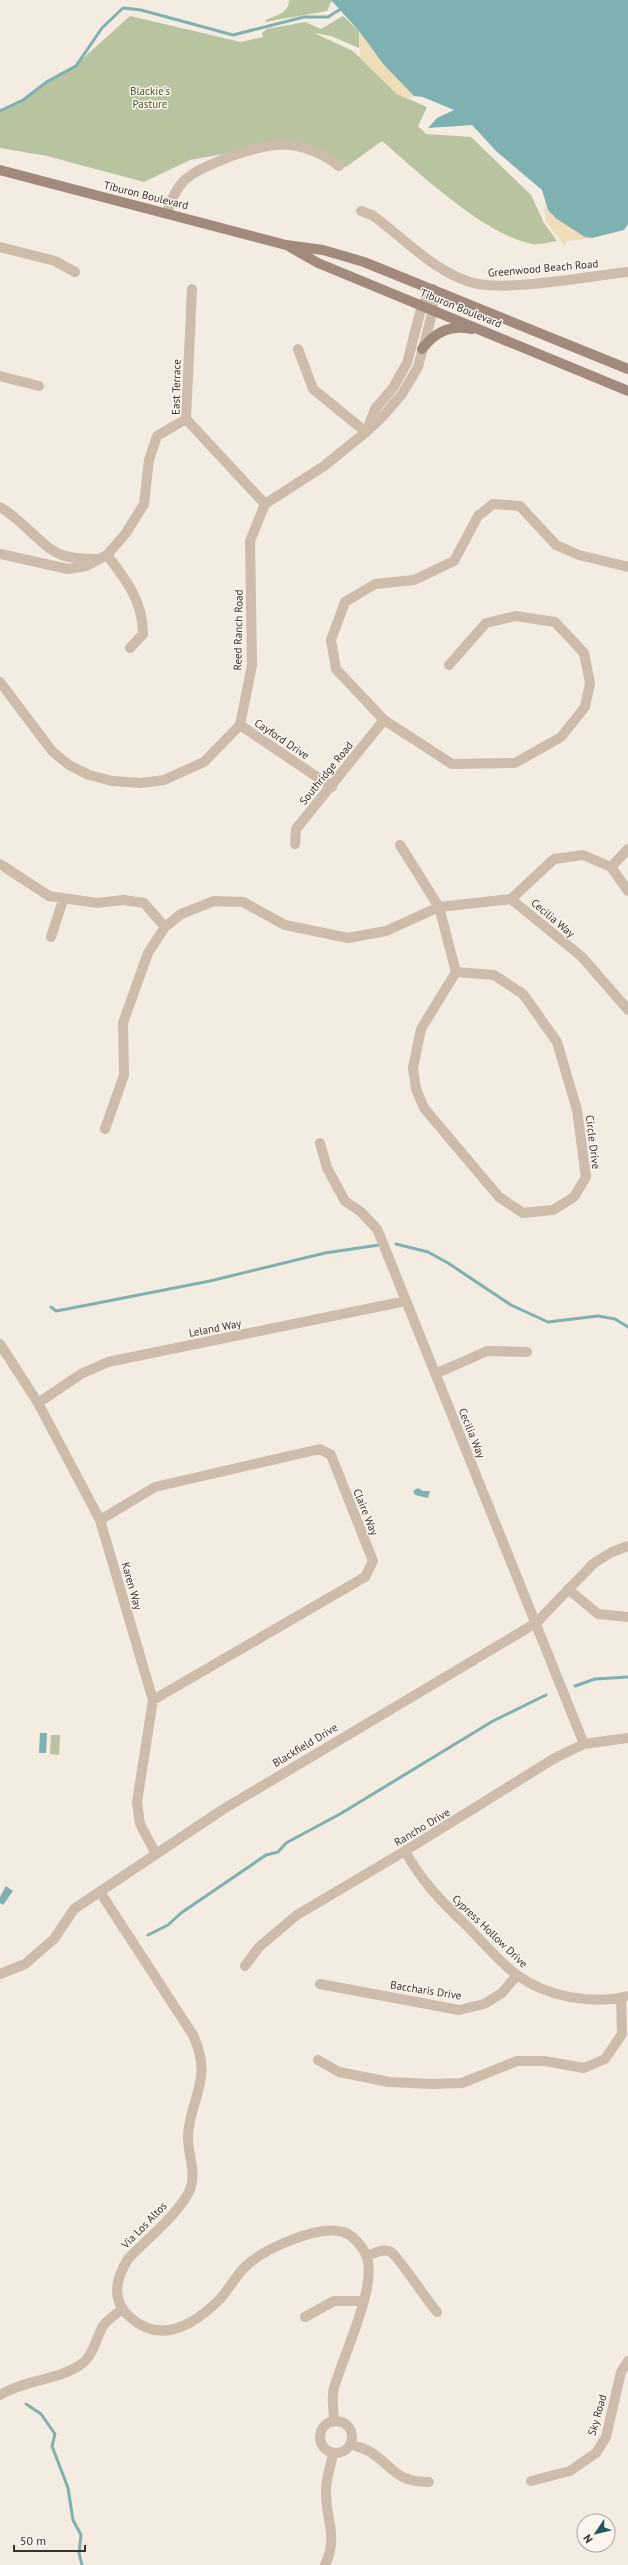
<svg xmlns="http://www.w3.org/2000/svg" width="628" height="2565" font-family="'PT Sans',sans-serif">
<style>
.green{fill:#b8c4a0}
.sand{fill:#efdcb8}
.water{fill:#7fb0b2}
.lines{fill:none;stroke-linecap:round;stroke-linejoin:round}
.stream{stroke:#7fb0b2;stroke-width:3}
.minor{stroke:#cdbbac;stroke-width:10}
.tertiary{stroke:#cdbbac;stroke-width:10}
.secondary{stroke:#a18a7d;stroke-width:10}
.labels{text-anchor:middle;stroke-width:3;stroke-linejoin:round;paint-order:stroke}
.park-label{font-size:11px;fill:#4a5a2e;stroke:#fbf5ee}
.street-label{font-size:11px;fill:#3b302b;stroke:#fbf5ee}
</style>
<rect width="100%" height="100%" fill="#f4ebe1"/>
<path class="green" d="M 289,0 L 332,0 L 327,11 L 265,22 L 266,20 C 277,15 289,13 289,0 Z
M 130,16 L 241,42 L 263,37 L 262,33 L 267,29 L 305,22 L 321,29 L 343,16 L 359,31 L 359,48 L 331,36 L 314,33 L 353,51 L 397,94 L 427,107 L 418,126 L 426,134 L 471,137 L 531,195 L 544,223 L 557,241 C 549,242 540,245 532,244 C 485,235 419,173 382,141 L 346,167 L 339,166 L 331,160 L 279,144 L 190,160 L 144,182 L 47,156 L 0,148 L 0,111 L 36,92 L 48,81 L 71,69 Z
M 51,1735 L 60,1735 L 59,1755 L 50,1754 Z"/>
<path class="sand" d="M 359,31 L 384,65 L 414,96 L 405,98 L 397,94 L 360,58 Z
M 544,205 L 548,210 L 585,237 L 592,238 L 566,241 L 566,247 L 546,222 Z"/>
<path class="water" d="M 331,0 L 628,0 L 628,224 L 624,230 L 592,238 L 585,237 L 557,219 L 548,210 L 542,190 L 496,151 L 472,125 L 428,128 L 437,118 L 454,110 L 423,97 L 414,96 L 384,65 L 359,31 Z
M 418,1488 L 423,1491 L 430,1491 L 428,1498 L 415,1495 L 413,1491 Z
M 40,1733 L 47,1733 L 46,1753 L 39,1753 Z
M 6,1886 L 13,1891 L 3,1905 L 0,1903 L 0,1897 Z"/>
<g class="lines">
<path class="stream" d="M 0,111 L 23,100 L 48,81 L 76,66 L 102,28 L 123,8 L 141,10 L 233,35 L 304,17 L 328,17 L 339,10
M 396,1244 L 428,1252 L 448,1263 L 511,1305 L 548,1322 L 598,1316 L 615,1319 L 628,1327
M 51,1307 L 56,1311 L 67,1309 L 210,1281 L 325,1253 L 379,1245
M 575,1686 L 595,1679 L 628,1677
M 148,1935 L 168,1925 L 181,1913 L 266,1855 L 278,1852 L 286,1843 L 340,1814 L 493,1721 L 546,1695
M 26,2404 L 41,2414 L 55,2434 L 52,2446 L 68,2488 L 73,2520 L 81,2535 L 79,2553 L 82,2565"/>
<path class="minor" d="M 361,211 L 372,215 C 403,237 432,270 470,282 C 503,293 590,276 628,272
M 167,213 C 178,177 191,173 224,159 C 268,142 299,136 339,166
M 0,247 L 55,261 L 75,272
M 192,289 L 186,419 L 265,504
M 298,349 L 313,389 L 366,432
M 0,376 L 39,386
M 0,507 C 23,520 41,547 62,555 C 73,559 85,559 96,559
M 0,554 L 68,569 L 86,566 L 107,555 L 126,533 L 144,504 L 149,460 L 157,436 L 186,419
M 107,555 C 126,580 143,601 143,634 L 130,648
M 449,665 L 486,623 L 516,616 L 555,622 L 584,653 L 590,683 L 585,707 L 561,737 L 515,763 L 452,764 L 384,720 L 336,669 L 331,640 L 345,602 L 375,584 L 414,580 L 454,561 L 478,516 L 493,504 L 520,506 L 556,545 L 579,555 L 628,567
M 240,725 L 332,787
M 295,844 L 296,829 L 384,720
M 400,845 L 439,907 L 456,972
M 0,864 L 49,896 L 97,903 L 123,900 L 144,903 L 165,927
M 611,867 L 628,849
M 511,899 L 554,859 L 583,855 L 611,867 L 628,891
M 51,937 L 63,900
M 456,972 L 494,975 L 523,994 L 557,1042 L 577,1110 L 586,1177 L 574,1197 L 553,1210 L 523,1213 L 499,1197 L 424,1108 L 416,1089 L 413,1068 L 421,1029 Z
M 105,1129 L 124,1075 L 123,1023 L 148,953 L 165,927 L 181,914 L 214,901 L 243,902 L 285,925 L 348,938 L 386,931 L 439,907 L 511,899 L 582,957 L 628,1010
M 320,1143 L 327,1168 L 345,1201 L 361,1212 L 377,1229 L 384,1246 L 584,1744
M 0,1344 L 38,1403 L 100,1520 L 153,1700 L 137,1802 L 140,1824 L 156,1854
M 435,1374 L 487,1351 L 527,1352
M 38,1403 L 81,1374 L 108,1362 L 406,1301
M 100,1520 L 155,1487 L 320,1449 L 331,1455 L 373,1561 L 365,1577 L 153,1700
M 568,1589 L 598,1614 L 628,1617
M 405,1851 C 421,1881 443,1903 467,1926 C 483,1942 499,1962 517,1975 C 547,1997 592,2005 628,1996
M 100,1892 L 193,2035 C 199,2048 203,2061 201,2076 C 199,2096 189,2114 188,2135 C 187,2154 198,2174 189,2192 C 177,2215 147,2239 128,2259 C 115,2280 111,2301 131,2318 C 162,2345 195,2324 220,2299 C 229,2289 236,2275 246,2266 C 265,2248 318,2225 343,2232 C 352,2234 363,2247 366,2255 C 379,2284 342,2358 334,2388 C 331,2398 334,2411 334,2421
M 245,1966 L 259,1947 L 297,1915 L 405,1851 L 555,1758 L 584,1744 L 628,1738
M 320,1984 L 459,2010 L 484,2004 L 502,1993 L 517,1975
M 318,2060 L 339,2072 L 389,2082 L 433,2084 L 462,2083 L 517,2061 L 544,2061 L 584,2068 L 605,2059 L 622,2034 L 621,1998
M 367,2256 C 374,2253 383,2248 391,2252 C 398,2256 427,2301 437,2312
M 305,2317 L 334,2301 L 363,2301
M 0,2395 C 27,2379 56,2381 80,2365 C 93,2357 96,2338 103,2326 C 107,2320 115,2315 121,2310
M320 2437a16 16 0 1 1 32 0a16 16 0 1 1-32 0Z
M 351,2444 C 358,2447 366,2449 372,2453 C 395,2469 397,2482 429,2482
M 531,2481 L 570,2471 L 596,2453 L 606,2437 L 621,2372 L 628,2361
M 325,2565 C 339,2536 325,2519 326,2490 C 326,2478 331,2465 333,2454"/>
<path class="tertiary" d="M 367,430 L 375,409 L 393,388 L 407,363 L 422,305 L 433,289
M 0,682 L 52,751 L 69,765 L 89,775 L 112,781 L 141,783 L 164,780 L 204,762 L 240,725 L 252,665 L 250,541 L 265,504 L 324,466 L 366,432 L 384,415 L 402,394 L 418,367 L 433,310 L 433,289
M 0,1974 L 25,1964 L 54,1939 L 74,1909 L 222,1810 L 536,1623 L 594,1563 L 612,1552 L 628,1546"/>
<path class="secondary" d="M 0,170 L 286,245 L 323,250 L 364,262 L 628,369
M 290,247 L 318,263 L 628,391
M 422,349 C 436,331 450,325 472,329"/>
</g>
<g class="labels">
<g class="park-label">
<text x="150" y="95">Blackie's<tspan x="150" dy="13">Pasture</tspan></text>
</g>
<g class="street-label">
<text transform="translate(146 195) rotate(14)" y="4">Tiburon Boulevard</text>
<text transform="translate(543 268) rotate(-5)" y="4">Greenwood Beach Road</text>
<text transform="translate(461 308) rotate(22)" y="4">Tiburon Boulevard</text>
<text transform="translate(176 387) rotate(-89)" y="4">East Terrace</text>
<text transform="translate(238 630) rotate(-89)" y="4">Reed Ranch Road</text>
<text transform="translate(282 739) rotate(34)" y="4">Cayford Drive</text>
<text transform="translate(326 773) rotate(-51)" y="4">Southridge Road</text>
<text transform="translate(553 918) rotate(40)" y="4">Cecilia Way</text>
<text transform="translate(593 1142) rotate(83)" y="4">Circle Drive</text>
<text transform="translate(215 1328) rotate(-11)" y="4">Leland Way</text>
<text transform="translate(472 1433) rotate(68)" y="4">Cecilia Way</text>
<text transform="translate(366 1512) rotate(68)" y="4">Claire Way</text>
<text transform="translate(132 1586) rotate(74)" y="4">Karen Way</text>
<text transform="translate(305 1745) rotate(-31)" y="4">Blackfield Drive</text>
<text transform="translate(422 1827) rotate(-31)" y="4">Rancho Drive</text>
<text transform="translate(490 1931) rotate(44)" y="4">Cypress Hollow Drive</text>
<text transform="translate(426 1990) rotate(9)" y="4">Baccharis Drive</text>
<text transform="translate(144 2225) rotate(-46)" y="4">Via Los Altos</text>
<text transform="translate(597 2415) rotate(-74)" y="4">Sky Road</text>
</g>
</g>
<g transform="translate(596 2533) rotate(235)"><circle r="19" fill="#fbf5ee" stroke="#aea6a0"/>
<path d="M0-3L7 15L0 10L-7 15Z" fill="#1f5a5e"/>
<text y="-6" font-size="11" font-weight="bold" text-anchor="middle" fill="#3b302b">N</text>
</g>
<path d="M14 2545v6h71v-6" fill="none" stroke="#3b302b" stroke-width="2"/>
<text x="20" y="2545" font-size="12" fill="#3b302b" stroke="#fbf5ee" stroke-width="3" paint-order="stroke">50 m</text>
</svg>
